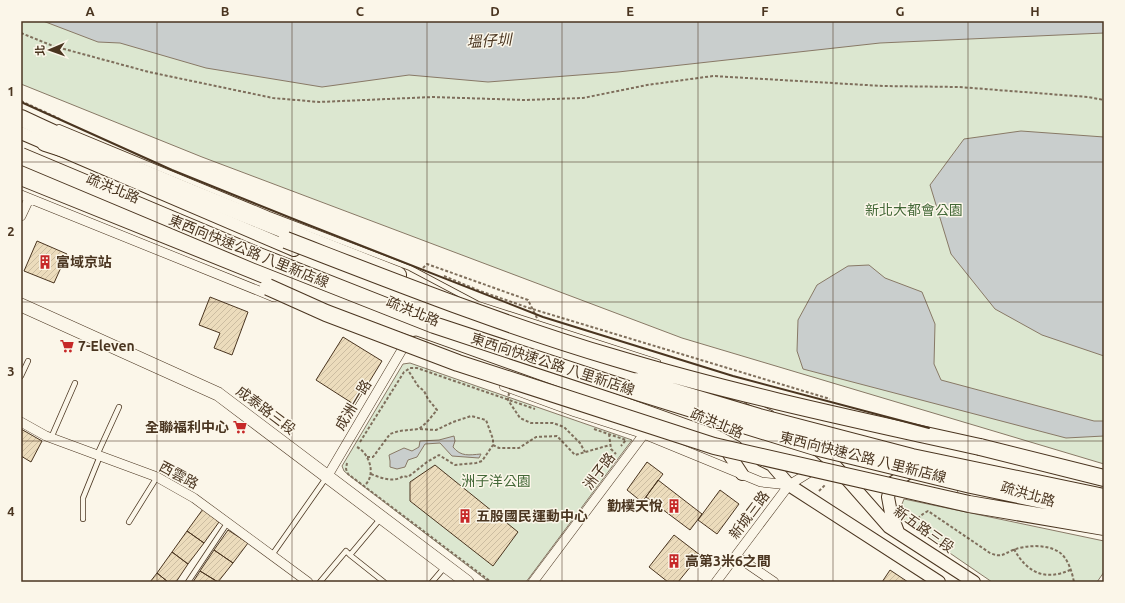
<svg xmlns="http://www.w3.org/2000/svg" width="1125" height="603" font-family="Ubuntu,'Noto Sans TC',sans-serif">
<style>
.park{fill:#dce7d0;stroke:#887966}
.water{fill:#c9cecd;stroke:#887966}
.building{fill:url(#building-hatch);stroke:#4a3520}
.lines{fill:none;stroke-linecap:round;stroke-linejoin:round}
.service-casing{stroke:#4a3520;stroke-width:6}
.minor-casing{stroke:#4a3520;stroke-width:10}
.tertiary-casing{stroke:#4a3520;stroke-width:14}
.secondary-casing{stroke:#4a3520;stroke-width:14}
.trunk-casing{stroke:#4a3520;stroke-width:18}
.path{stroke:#7f6f5c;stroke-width:2;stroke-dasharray:3 2;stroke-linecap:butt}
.service{stroke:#fbf6e9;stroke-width:4.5}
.minor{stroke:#fbf6e9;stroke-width:9}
.tertiary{stroke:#fbf6e9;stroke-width:12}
.secondary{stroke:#fbf6e9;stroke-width:13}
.trunk{stroke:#fbf6e9;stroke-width:16}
.trunk-bridge-casing{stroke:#4a3520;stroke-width:18;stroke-linecap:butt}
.path-bridge{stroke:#7f6f5c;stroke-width:2;stroke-dasharray:3 2;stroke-linecap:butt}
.trunk-bridge{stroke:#fbf6e9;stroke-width:16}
.wall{stroke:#4a3520;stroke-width:2}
.grid{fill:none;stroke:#4a3520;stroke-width:1;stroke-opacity:0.55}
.labels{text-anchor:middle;stroke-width:3;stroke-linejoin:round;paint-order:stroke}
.street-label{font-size:14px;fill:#4a3520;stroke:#fbf6e9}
.park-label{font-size:14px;fill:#436837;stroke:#fbf6e9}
.poi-label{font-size:14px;font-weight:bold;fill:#4a3520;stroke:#fbf6e9;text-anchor:start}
.water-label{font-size:15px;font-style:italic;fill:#4a3520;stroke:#fbf6e9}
.neatline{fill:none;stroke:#4a3520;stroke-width:1.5}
.grid-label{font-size:13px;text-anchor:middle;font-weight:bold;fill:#4a3520}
</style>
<defs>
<pattern id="building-hatch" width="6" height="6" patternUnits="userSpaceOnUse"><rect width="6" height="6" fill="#ecdcbc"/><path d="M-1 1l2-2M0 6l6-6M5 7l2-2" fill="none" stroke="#ccbda1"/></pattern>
</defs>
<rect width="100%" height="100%" fill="#fbf6e9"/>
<path class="park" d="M 21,21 L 1104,21 L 1104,464 L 682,338 L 202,157 L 21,84 Z
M 410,363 L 632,440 L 526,582 L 489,582 L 350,476 L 344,471 L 342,466 L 403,364 Z
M 904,499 L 1104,541 L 1104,572 L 1097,582 L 992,582 L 906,523 L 900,509 Z"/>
<path class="water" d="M 43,21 L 1104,21 L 1104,33 L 880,43 L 618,72 L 488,82 L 409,75 L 322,87 L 206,68 L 120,43 L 98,42 Z
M 1021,131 L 1104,137 L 1104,356 L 1042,335 L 995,309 L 951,254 L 930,185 L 964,139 Z
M 869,265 L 885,278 L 922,292 L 935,324 L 934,364 L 941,380 L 1094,421 L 1104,421 L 1104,436 L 1066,438 L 803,369 L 797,351 L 798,320 L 817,285 L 848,266 Z
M 454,436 L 455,441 L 453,447 C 461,457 469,455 481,454 L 479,458 L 452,456 L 440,443 L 425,444 L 417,457 L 408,460 L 405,467 L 397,469 L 390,467 L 390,461 L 389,455 L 404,448 L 412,451 L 419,447 L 420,441 L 439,440 Z"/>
<path class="building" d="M 37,241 L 67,254 L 54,283 L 24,271 Z
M 210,297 L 248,312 L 232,355 L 214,348 L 220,333 L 199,325 Z
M 343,337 L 382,361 L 355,405 L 316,380 Z
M 21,429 L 42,441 L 31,462 L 21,456 Z
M 647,462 L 663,474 L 642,502 L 627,490 Z
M 435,465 L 518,532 L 493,566 L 410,501 L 410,482 Z
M 658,480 L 702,514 L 690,530 L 646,497 Z
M 720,490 L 739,504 L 717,534 L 698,520 Z
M 203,509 L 219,522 L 204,543 L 187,531 Z
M 228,530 L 248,543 L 233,563 L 214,550 Z
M 187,531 L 204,543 L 188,564 L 172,552 Z
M 674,535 L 700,555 L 678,582 L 668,582 L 649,567 Z
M 214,550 L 233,563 L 218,582 L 200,571 Z
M 172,552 L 188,564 L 176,582 L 168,582 L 157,573 Z
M 890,570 L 908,582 L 882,582 Z
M 200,571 L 218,582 L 193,582 Z
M 157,573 L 168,582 L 150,582 Z"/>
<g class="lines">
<defs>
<path id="service" d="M 59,127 L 269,214 L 410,268 L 478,304 L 658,362
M 21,376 L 28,361
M 747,401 L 771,413
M 51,438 L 75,383
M 97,455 L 119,407
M 83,519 L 83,498 L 100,456
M 129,522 L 157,477
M 272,555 L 326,478
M 350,555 L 384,582
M 188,582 L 228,522
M 320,582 L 346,551 L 350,555 L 381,518
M 432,582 L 444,568"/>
<path id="minor" d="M 21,195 L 274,297
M 21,216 L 29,199
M 504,386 L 575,412 L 644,434 L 761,482 L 789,485 L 815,469
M 21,422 L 46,436 L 157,477 L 194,498 L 308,582
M 327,477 L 403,348
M 962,490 L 1005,503
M 736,556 L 774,582
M 533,582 L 644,434
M 716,582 L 789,485"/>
<path id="tertiary" d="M 21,133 L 294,250
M 21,166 L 231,253
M 405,325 L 718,437 L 736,447
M 723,445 L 742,474
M 817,449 L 830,460 L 889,527 L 974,582
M 762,460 L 772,465 L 789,485 L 939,582
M 898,532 L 891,513 L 888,497 L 892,483 L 908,473"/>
<path id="secondary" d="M 21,305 L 218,394 L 467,582"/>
<path id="trunk" d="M 21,118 C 144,176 272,225 398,275
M 45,143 L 73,152
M 21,177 L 272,278 L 413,328
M 980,447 L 1104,478"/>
</defs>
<use href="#service" class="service-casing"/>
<use href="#minor" class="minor-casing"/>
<use href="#tertiary" class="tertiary-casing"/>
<use href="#secondary" class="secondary-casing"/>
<use href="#trunk" class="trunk-casing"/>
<path class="path" d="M 21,33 L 53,46 L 149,72 L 273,98 L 319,102 L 433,97 L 524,100 L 583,98 L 647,85 L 713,76 L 883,86 L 959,87 L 1088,97 L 1104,100
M 21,101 L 62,120
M 444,276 L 480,291 L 529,308 L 830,399
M 594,429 L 626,440 L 621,446
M 609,434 L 611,449 L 616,454
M 360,442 L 404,372 L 410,368 L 417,368 L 535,409
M 493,445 L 499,448 L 519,448 L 536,437 L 557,436 L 575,455 L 610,445
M 357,447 C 370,454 376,475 365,485
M 367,457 L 373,457 L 390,434 L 399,431 L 419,429 L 427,422 L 437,410 L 428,399 L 424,391 L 418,386 L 408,370
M 347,463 L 346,469 L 348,474 L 491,582
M 371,474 C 381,478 394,483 403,476 L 408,477 L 427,462 L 439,455 L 455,465 L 476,463 L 482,461 L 493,445 L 493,439 L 486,420 L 471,416 L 453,422 L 436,430 L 419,429
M 819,491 L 825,485
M 910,525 L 923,514 L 928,511 L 990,553 C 1002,558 1003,554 1013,550 C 1026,545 1047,544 1059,552 C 1068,558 1072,572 1074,582
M 1014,549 C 1027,573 1045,581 1070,570"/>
<use href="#service" class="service"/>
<use href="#minor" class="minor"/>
<use href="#tertiary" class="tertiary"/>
<use href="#secondary" class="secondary"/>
<use href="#trunk" class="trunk"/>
<defs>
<path id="trunk-bridge" d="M 21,156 L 259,256 L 434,325 L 640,393 L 815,447 L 971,485 L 1104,513
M 286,240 C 395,282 503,325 615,358 C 735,394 858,420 980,447
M 268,287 L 326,313 L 458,363 L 714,446 L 969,504 L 1104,527
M 638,381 L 759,417 L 912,457 L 1104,497"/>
</defs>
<use href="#trunk-bridge" class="trunk-bridge-casing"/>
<path class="path-bridge" d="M 423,268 L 427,264 L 528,300 L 538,320
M 509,393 L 508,400 L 520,418 L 531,423 L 553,423 L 564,427 L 580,443 L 585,452"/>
<use href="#trunk-bridge" class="trunk-bridge"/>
<path class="wall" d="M 21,102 L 172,170 L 301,222 L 543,317 L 733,376 L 929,428"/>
</g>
<path class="grid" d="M 157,21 L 157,582M 292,21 L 292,582M 427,21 L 427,582M 562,21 L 562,582M 698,21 L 698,582M 833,21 L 833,582M 968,21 L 968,582M 21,162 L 1104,162M 21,302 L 1104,302M 21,441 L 1104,441"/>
<defs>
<symbol id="building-bare" viewBox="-9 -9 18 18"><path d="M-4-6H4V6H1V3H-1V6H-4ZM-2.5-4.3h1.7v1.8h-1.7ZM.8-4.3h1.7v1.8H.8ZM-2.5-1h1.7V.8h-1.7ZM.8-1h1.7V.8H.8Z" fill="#c62828" stroke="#fbf6e9" stroke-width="2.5" paint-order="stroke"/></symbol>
<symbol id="supermarket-bare" viewBox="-9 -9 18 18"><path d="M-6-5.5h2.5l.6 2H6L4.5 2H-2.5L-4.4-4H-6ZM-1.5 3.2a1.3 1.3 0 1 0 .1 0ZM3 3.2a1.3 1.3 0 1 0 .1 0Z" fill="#c62828" stroke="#fbf6e9" stroke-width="2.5" paint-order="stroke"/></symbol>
</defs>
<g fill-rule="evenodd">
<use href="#building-bare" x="35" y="252" width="20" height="20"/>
<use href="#supermarket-bare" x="57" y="336" width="20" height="20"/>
<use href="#supermarket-bare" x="230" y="417" width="20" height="20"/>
<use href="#building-bare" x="664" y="496" width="20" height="20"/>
<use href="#building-bare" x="455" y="506" width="20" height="20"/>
<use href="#building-bare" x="664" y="551" width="20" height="20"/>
</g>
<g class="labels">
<g class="street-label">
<text transform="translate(113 188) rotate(22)" y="5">疏洪北路</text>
<text transform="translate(249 251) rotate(22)" y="5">東西向快速公路 八里新店線</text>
<text transform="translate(413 311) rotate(22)" y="5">疏洪北路</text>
<text transform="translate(553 364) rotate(18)" y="5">東西向快速公路 八里新店線</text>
<text transform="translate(353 405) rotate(-59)" y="5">成洲一路</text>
<text transform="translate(266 410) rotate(37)" y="5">成泰路三段</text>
<text transform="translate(717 423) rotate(22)" y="5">疏洪北路</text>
<text transform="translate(863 457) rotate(14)" y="5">東西向快速公路 八里新店線</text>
<text transform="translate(599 471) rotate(-53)" y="5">洲子路</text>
<text transform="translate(179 475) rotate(28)" y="5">西雲路</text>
<text transform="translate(1028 494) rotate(16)" y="5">疏洪北路</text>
<text transform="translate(749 515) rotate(-53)" y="5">新城三路</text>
<text transform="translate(924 529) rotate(35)" y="5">新五路三段</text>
</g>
<g class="park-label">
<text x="914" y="215">新北大都會公園</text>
<text x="496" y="486">洲子洋公園</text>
</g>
<g class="poi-label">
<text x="56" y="267">富域京站</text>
<text x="78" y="351">7-Eleven</text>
<text x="229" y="432" text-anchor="end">全聯福利中心</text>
<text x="663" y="511" text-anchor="end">勤樸天悅</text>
<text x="476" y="521">五股國民運動中心</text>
<text x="685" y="566">高第3米6之間</text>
</g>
<g class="water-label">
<text transform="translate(489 41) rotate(-3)" y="5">塭仔圳</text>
</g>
</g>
<rect width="1125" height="603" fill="none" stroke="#fbf6e9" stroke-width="44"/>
<g transform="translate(50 50) rotate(268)" stroke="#fbf6e9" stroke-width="3" paint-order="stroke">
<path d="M0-3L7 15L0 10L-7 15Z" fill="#4a3520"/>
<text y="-6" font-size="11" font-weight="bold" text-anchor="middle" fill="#4a3520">北</text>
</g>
<rect x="22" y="22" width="1081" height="559" class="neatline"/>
<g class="grid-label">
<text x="90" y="16">A</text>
<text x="225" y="16">B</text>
<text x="360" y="16">C</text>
<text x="495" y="16">D</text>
<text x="630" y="16">E</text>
<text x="765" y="16">F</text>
<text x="900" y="16">G</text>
<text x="1035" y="16">H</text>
<text x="11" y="96">1</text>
<text x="11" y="236">2</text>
<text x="11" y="376">3</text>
<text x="11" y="516">4</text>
</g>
</svg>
